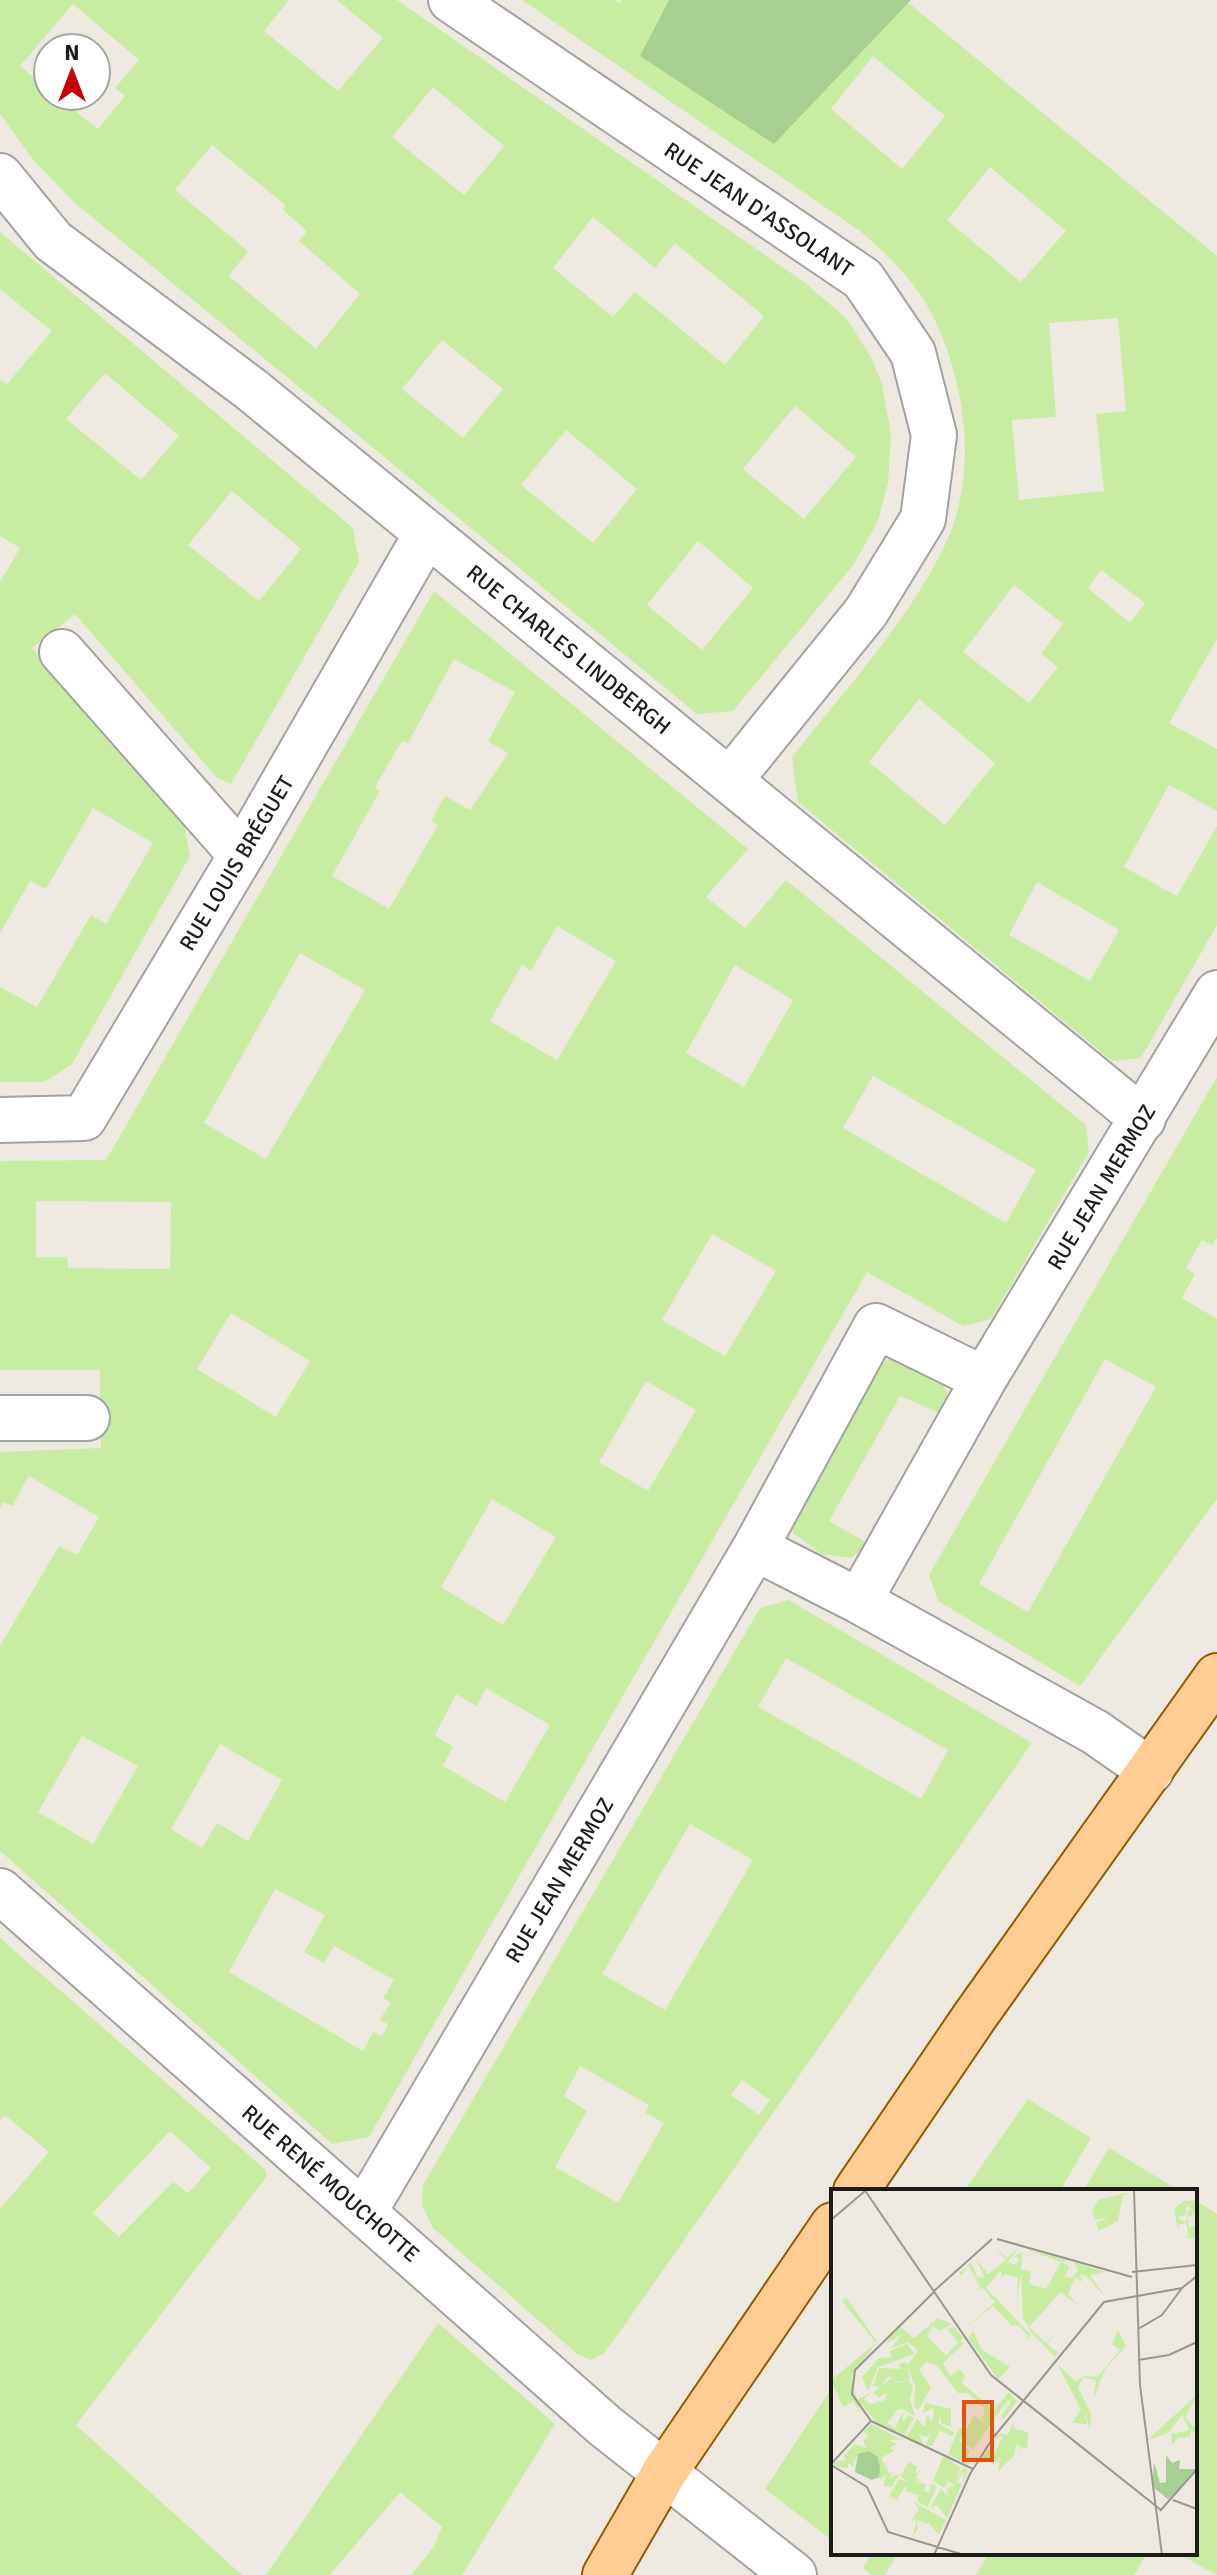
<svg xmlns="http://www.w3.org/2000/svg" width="1217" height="2575" font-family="Signika,sans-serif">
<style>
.grass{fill:#c8eca2;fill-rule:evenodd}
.forest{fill:#a6cf92}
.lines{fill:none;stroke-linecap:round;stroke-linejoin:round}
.street-casing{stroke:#a2a2a2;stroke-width:48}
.primary-casing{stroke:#925d00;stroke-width:48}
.street{stroke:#fff;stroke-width:44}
.primary{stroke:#ffcd93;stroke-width:44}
.labels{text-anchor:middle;stroke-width:7;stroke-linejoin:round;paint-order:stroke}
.street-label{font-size:22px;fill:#1b1b1b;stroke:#fff}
.inset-road{fill:none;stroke:#9a9791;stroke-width:2}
.view{fill:#de560d;fill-opacity:0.15;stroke:#de560d;stroke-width:4}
.inset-edge{fill:none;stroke:#1b1b1b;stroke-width:4}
</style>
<rect width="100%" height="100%" fill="#eee9e0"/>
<path class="grass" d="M 0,0 L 289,0 L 264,31 L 338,91 L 383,38 L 337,0 L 397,0 L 804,282 L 847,319 L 871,357 L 882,384 L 891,433 L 888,483 L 878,521 L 854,564 L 733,711 L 697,714 L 75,203 L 35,162 L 0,114 ZM 73,4 L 139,60 L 115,88 L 125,96 L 98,129 L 56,96 L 48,96 L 48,89 L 20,66 ZM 433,87 L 504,146 L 464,195 L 392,137 ZM 212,145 L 285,205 L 283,210 L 307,231 L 299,241 L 360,294 L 316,349 L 229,276 L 248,251 L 175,190 ZM 593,217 L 655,268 L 675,243 L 764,316 L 725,365 L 635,292 L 613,317 L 553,268 ZM 442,340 L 503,389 L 463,438 L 402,389 ZM 795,406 L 856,457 L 804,519 L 743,469 ZM 566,430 L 637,489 L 593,543 L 521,485 ZM 698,541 L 753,588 L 702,650 L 647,605 Z
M 522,0 L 615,0 L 619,3 L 622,0 L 905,0 L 1217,256 L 1217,639 L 1169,723 L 1217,749 L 1217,811 L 1169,785 L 1124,867 L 1177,896 L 1217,826 L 1217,925 L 1141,1058 L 1112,1061 L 798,802 L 792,757 C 845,690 906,624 944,547 C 980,473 966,377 928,307 C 911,277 886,253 860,231 ZM 873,56 L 945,116 L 902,169 L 831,109 ZM 990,167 L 1066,231 L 1021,282 L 947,220 ZM 1118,318 L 1126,411 L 1096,414 L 1104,491 L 1019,500 L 1012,420 L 1056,417 L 1049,323 ZM 1101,570 L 1145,603 L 1130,623 L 1088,588 ZM 1014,585 L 1063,624 L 1041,654 L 1058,667 L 1029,703 L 963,652 ZM 919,699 L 995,763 L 945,825 L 869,762 ZM 1037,882 L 1119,930 L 1090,981 L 1009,935 Z
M 0,232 L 353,528 L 359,562 L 231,784 L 217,778 L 75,614 L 32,648 L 184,824 L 190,856 L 72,1064 L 44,1082 L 0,1082 L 0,987 L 37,1007 L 91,915 L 106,924 L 153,843 L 93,808 L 46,889 L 30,881 L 0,933 L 0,582 L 20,548 L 0,536 L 0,380 L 7,384 L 52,331 L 0,289 ZM 105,373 L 179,436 L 141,480 L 66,419 ZM 232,491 L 301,549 L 259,601 L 188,545 Z
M 434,591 L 748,849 L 706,897 L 745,928 L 786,880 L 1086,1125 L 1089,1152 L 991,1319 L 963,1326 L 867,1272 L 369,2137 L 332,2144 L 0,1851 L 0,1646 L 59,1546 L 77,1555 L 99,1517 L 29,1476 L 12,1506 L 4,1502 L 0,1508 L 0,1452 L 101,1448 L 100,1370 L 0,1370 L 0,1161 L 106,1160 ZM 454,659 L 515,692 L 488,741 L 508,753 L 470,810 L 445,796 L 431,821 L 438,825 L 389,909 L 332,876 L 380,791 L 375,787 L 402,741 L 408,743 ZM 557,926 L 616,961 L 557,1060 L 490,1021 L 522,965 L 531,971 ZM 300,953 L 365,990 L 266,1159 L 204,1123 ZM 735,965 L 793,1000 L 744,1087 L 686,1053 ZM 873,1076 L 1036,1170 L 1006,1223 L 843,1128 ZM 36,1201 L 171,1202 L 170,1269 L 68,1268 L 67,1257 L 36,1257 ZM 712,1234 L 776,1271 L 725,1356 L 662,1320 ZM 231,1313 L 310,1361 L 276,1417 L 197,1369 ZM 646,1381 L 696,1410 L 648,1491 L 599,1462 ZM 492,1499 L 556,1537 L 503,1625 L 441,1587 ZM 486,1688 L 550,1725 L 505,1802 L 443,1766 L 453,1747 L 435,1735 L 456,1694 L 477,1706 ZM 82,1736 L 138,1766 L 93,1844 L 38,1812 ZM 220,1744 L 282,1780 L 248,1841 L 217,1823 L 202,1848 L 171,1829 ZM 275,1889 L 325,1915 L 304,1952 L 324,1963 L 334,1946 L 394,1980 L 383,1998 L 391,2003 L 380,2019 L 388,2025 L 382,2036 L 373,2032 L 363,2051 L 229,1972 Z
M 1217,1077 L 1217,1238 L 1212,1245 L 1202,1240 L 1186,1268 L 1195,1274 L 1182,1298 L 1217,1319 L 1217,1499 L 1080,1686 L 938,1601 L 929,1575 ZM 1105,1359 L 1156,1387 L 1028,1612 L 979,1584 Z
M 905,1358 C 928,1370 959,1384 944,1415 L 900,1396 L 829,1521 L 869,1544 L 851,1558 L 821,1554 L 793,1533 L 791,1523 L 876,1368 L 888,1359 Z
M 789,1600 L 1032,1743 L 619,2333 L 603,2354 L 591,2360 L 577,2354 L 433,2228 L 422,2205 L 423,2185 L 760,1608 ZM 786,1658 L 948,1750 L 921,1799 L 758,1707 ZM 690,1824 L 753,1860 L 665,2010 L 602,1974 ZM 580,2066 L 649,2105 L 646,2113 L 664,2123 L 618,2203 L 555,2167 L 587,2111 L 564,2096 ZM 742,2080 L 770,2100 L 759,2115 L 731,2095 Z
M 0,1938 L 265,2169 L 267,2176 L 76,2425 L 242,2575 L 0,2575 L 0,2209 L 49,2152 L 5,2115 L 0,2120 ZM 170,2131 L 211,2168 L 188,2193 L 173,2182 L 119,2237 L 93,2213 Z
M 1028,2099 L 1091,2138 L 1060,2191 L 964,2191 Z
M 1109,2148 L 1180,2191 L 1083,2191 Z
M 1195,2200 L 1217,2214 L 1217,2575 L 1177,2553 L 1195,2553 Z
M 438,2323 L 555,2424 L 462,2575 L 411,2575 L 433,2548 L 442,2527 L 400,2492 L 330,2575 L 266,2575 Z
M 833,2386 L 833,2541 L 765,2489 Z
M 872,2553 L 898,2553 L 885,2575 L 871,2575 L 863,2568 Z
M 989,2553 L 1147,2553 L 1134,2575 L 976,2575 Z"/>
<path class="forest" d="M 669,0 L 911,0 L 774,144 L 640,56 Z"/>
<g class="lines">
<defs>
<path id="street" d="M 451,0 L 863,279 L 913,353 L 934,435 L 923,519 L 866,612 L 730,780
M 0,176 L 53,241 L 252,390 L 1143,1119
M 62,652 L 241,855
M 0,1120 L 84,1118 L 249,842 L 427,533
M 0,1418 L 87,1418
M 755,1548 L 876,1326 L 984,1379
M 859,1601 L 1095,1732 L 1151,1771
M 0,1891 L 605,2426 L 794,2575
M 364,2212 L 755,1548 L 859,1601 L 984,1379 L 1217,993"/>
<path id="primary" d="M 856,2191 L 975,2016 L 1217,1676
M 605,2575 L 664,2473 L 833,2225"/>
</defs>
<use href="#street" class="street-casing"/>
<use href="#primary" class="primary-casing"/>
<use href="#street" class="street"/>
<use href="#primary" class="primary"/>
</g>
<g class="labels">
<g class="street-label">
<text transform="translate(759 209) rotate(34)" y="8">RUE JEAN D'ASSOLANT</text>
<text transform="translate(569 649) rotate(39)" y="8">RUE CHARLES LINDBERGH</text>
<text transform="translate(236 863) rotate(-59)" y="8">RUE LOUIS BRÉGUET</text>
<text transform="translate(1101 1187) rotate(-59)" y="8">RUE JEAN MERMOZ</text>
<text transform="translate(559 1880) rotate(-59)" y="8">RUE JEAN MERMOZ</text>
<text transform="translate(331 2183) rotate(41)" y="8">RUE RENÉ MOUCHOTTE</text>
</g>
</g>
<g transform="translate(831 2189)">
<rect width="366" height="366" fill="#eee9e0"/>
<path d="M 294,4 L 299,5 L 292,6 L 287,32 L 268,42 L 265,34 L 278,28 L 264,31 L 261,21 L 267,11 ZM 366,11 L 365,22 L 358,24 L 366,25 L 356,28 L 357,21 L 361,21 L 356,16 L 354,26 L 346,28 L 354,33 L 357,29 L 358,39 L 366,35 L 365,44 L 362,50 L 353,48 L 358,46 L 355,34 L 347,36 L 348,47 L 343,20 L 353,12 ZM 164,58 L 176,69 L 189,58 L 155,99 L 200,146 L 195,153 L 197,147 L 187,136 L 181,137 L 162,117 L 131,142 L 164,113 L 151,99 L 143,103 L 149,98 L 135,80 L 130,87 L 128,83 L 134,79 L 153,100 L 136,76 L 141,74 L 146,88 L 154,89 L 145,70 L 157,85 L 175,71 ZM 192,59 L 238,72 L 230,73 L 238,77 L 234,88 L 241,89 L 247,81 L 242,73 L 274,83 L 259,86 L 275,109 L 251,82 L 255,88 L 249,84 L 251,93 L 244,88 L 237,105 L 249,118 L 230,103 L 198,138 L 215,154 L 225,143 L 216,155 L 227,164 L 224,168 L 200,143 L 192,129 L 190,84 L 185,121 L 187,89 L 174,85 L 170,89 L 170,79 L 175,73 L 186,76 L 188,69 L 182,68 L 191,63 L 190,81 L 200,82 L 198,95 L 215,100 L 230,73 ZM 16,109 L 46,153 L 20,188 L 29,222 L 20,224 L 28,221 L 22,212 L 12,218 L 0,191 L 45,154 L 10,111 ZM 107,129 L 121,135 L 108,142 L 102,137 L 96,147 L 115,167 L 127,153 L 116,140 L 124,138 L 132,149 L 129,154 L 134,153 L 112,174 L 119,187 L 128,180 L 134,186 L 131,194 L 163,221 L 178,203 L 186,212 L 173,230 L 170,227 L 180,213 L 177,211 L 158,237 L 151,231 L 154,219 L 136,204 L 127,204 L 106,177 L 96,173 L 88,180 L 100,199 L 87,221 L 83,218 L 84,197 L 76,177 L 87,161 L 77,153 L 59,160 L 71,145 L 55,155 L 67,136 L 83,149 ZM 142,142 L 151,161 L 179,178 L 167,190 L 137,149 ZM 287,142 L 295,157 L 274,180 L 262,211 L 265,192 L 253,188 L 247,198 L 260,225 L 259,241 L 251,214 L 256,235 L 241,234 L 250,220 L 226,175 L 245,193 L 253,187 L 266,188 L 289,161 L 281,155 ZM 76,155 L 84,165 L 47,178 L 37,202 L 31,188 L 48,169 L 61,168 L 58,162 ZM 75,173 L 79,190 L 68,193 L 57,187 L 49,198 L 42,197 L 48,179 L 70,180 L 67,175 ZM 60,189 L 68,194 L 78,191 L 82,198 L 79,210 L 84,227 L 71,220 L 67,220 L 56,234 L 69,244 L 64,238 L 72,223 L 72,233 L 77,226 L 83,229 L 72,248 L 47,235 L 26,210 L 40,204 L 33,210 L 39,215 L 54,211 L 56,204 L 48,208 L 42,204 ZM 366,206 L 354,228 L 362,237 L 366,234 L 366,245 L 360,242 L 359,248 L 347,249 L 341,256 L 340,245 L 358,241 L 351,226 L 337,244 L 316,251 ZM 94,214 L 120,220 L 120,238 L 110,234 L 110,227 L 107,234 L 123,243 L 121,247 L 109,241 L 101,258 L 95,255 L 101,242 L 96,248 L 88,245 L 92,255 L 75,249 L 86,230 L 94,238 L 95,228 L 97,226 L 101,234 L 103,219 L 92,224 ZM 143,226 L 158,238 L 142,261 L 130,251 L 135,244 L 128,251 L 139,262 L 136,268 L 146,268 L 137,276 L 117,265 L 128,239 L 136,239 ZM 181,234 L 188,244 L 186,240 L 197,243 L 196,260 L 191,258 L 187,268 L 190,258 L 185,255 L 183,267 L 167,282 L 169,268 L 165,274 L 151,269 L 157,260 L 163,265 L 172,247 L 164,250 L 169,244 L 177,246 ZM 41,235 L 70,251 L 57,251 L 66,255 L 59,259 L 65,261 L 50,269 L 59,285 L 64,283 L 56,291 L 69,284 L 61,298 L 52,297 L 55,284 L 51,290 L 46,289 L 49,278 L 43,264 L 27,266 L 22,275 L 26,280 L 17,274 L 17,279 L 5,278 L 3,273 L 15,271 L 13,267 L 24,255 L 35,259 L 32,251 L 38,248 L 32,242 ZM 113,266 L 129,279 L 125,292 L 133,278 L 137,282 L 132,294 L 133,282 L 126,293 L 121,292 L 131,295 L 116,329 L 106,316 L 99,319 L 110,300 L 119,308 L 115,300 L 124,296 L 117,292 L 113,299 L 102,292 ZM 78,273 L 86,278 L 84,286 L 90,280 L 85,289 L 92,293 L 88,291 L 84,293 L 95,295 L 93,302 L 98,304 L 100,295 L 106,297 L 97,318 L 86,312 L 88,306 L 74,302 L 76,294 L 66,311 L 58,307 L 68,290 L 77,293 L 69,287 ZM 83,313 L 115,331 L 108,345 L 98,335 L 101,330 L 97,335 L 85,331 L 87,339 L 81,349 L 86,330 L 80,332 L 88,320 Z" fill="#c8eca2"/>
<path d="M 38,262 L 47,268 L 49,278 L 48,288 L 41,291 L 24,283 L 27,265 ZM 335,266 L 341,274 L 349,271 L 348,280 L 364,280 L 339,312 L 321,297 L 323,273 L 329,294 L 335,293 Z" fill="#a6cf92"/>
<path class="inset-road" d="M 33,0 L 160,186 L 330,321M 303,0 L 309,196 L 331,366M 0,31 L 34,2M 166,50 L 301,88M 301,83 L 366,76M 103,102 L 161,50M 307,140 L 331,126 L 351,99M 307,171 L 338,166 L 366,153M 40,232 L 142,280M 162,249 L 273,113 L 351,99 L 366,87M 0,275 L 40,232 L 21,205 L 24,181 L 103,103M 0,276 L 36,298 L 57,343 L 133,366M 342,311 L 366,320M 329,322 L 366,280M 103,366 L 139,285 L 165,244"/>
<path class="view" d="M 133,213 L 161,213 L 161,271 L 133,271 Z"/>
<rect width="366" height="366" class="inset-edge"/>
</g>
<g transform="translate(72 72)"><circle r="38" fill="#ffffff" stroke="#a4a4a4" stroke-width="2"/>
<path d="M0-6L14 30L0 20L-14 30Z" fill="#c60006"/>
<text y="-12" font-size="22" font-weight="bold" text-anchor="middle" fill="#1b1b1b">N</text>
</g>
</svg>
